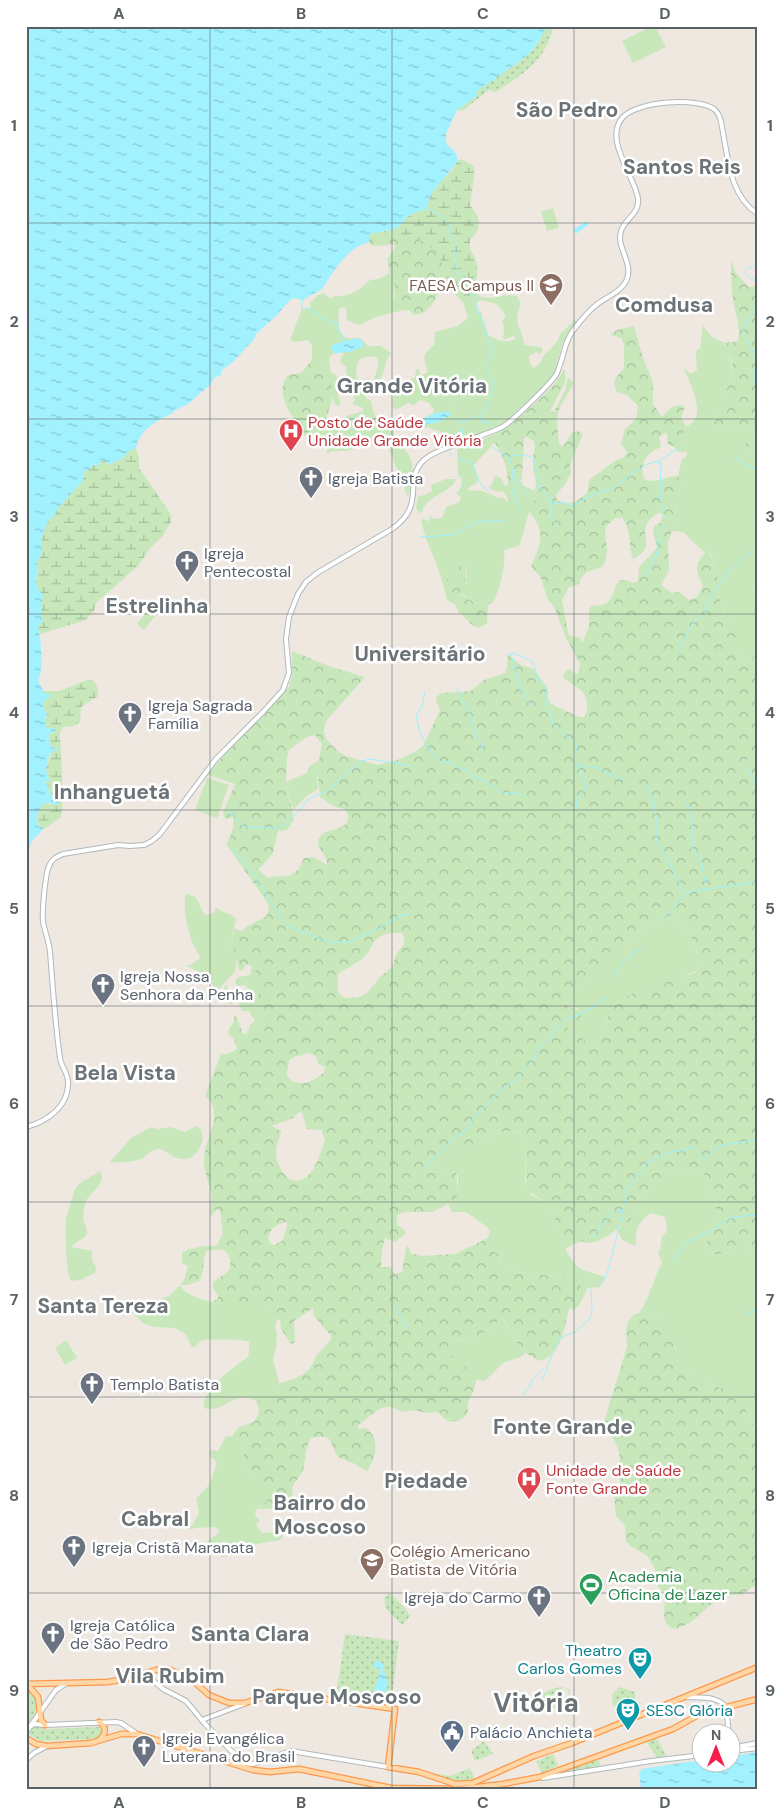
<svg xmlns="http://www.w3.org/2000/svg" width="784" height="1816" font-family="'DM Sans',sans-serif">
<style>
.grass{fill:#c8e8bc;fill-rule:evenodd}
.forest{fill:url(#forest-crowns);fill-rule:evenodd}
.wetland{fill:url(#wetland-marsh)}
.park{fill:url(#park-dots);fill-rule:evenodd}
.water{fill:url(#water-ripples)}
.lines{fill:none;stroke-linecap:round;stroke-linejoin:round}
.stream{stroke:#a1f1ff;stroke-width:1}
.river{stroke:#a1f1ff;stroke-width:4.5}
.secondary-casing{stroke:#b1b8bb;stroke-width:6}
.primary-casing{stroke:#fc994d;stroke-width:7}
.secondary{stroke:#fff;stroke-width:4}
.primary{stroke:#ffd7a6;stroke-width:4.5}
.grid{fill:none;stroke:#5a6164;stroke-width:1;stroke-opacity:0.55}
.labels{text-anchor:middle;stroke-width:5;stroke-linejoin:round;paint-order:stroke}
.education-label{font-size:16px;fill:#785e54;stroke:#fff;text-anchor:end}
.health-label{font-size:16px;fill:#be3a42;stroke:#fff;text-anchor:start}
.worship-label{font-size:16px;fill:#5b616d;stroke:#fff;text-anchor:start}
.leisure-label{font-size:16px;fill:#27864d;stroke:#fff;text-anchor:start}
.culture-label{font-size:16px;fill:#0d838f;stroke:#fff;text-anchor:end}
.service-label{font-size:16px;fill:#4e5e75;stroke:#fff;text-anchor:start}
.district-label{font-size:21px;font-weight:bold;fill:#6b7376;stroke:#fff}
.town-label{font-size:26px;font-weight:bold;fill:#6b7376;stroke:#fff}
.neatline{fill:none;stroke:#5a6164;stroke-width:2}
.grid-label{font-size:16px;text-anchor:middle;font-weight:bold;fill:#5a6164}
</style>
<defs>
<pattern id="forest-crowns" width="20" height="18" patternUnits="userSpaceOnUse" patternTransform="scale(1.25)"><rect width="20" height="18" fill="#c8e8bc"/><path d="M2 6a3 3 0 1 1 6 0M12 15a3 3 0 1 1 6 0" fill="none" stroke="#a5bf9c"/></pattern>
<pattern id="wetland-marsh" width="20" height="14" patternUnits="userSpaceOnUse" patternTransform="scale(1.25)"><rect width="20" height="14" fill="#c8e8bc"/><path d="M1 5h8M5 5V1M11 12h8M15 12V8" fill="none" stroke="#a5bf9c"/></pattern>
<pattern id="park-dots" width="8" height="8" patternUnits="userSpaceOnUse" patternTransform="scale(1.25)"><rect width="8" height="8" fill="#c8e8bc"/><path d="M2 2h.1M6 6h.1" fill="none" stroke="#a5bf9c" stroke-width="1.8" stroke-linecap="round"/></pattern>
<pattern id="water-ripples" width="26" height="14" patternUnits="userSpaceOnUse" patternTransform="scale(1.25)"><rect width="26" height="14" fill="#a1f1ff"/><path d="M2 4q2-2 4 0t4 0M15 11q2-2 4 0t4 0" fill="none" stroke="#86c7d2"/></pattern>
</defs>
<rect width="100%" height="100%" fill="#eee8e1"/>
<path class="grass" d="M 652,26 L 655,26 L 666,47 L 633,63 L 622,41 Z
M 553,208 L 559,228 L 547,231 L 541,212 Z
M 391,272 L 395,287 L 393,297 L 401,310 L 404,310 L 376,317 L 359,325 L 347,320 L 346,309 L 343,307 L 339,309 C 338,318 337,336 348,338 C 352,339 356,338 360,338 L 368,346 L 381,346 L 391,353 C 383,362 387,373 378,381 L 374,380 L 379,362 L 376,357 C 359,354 354,363 357,378 L 360,380 L 369,378 L 369,380 L 362,383 L 361,386 L 367,399 L 371,401 C 373,411 376,421 386,426 L 395,425 C 388,439 407,446 412,462 C 414,468 410,490 408,497 L 389,449 L 383,441 L 380,440 L 347,451 L 333,451 L 327,453 L 327,449 L 333,443 L 323,439 L 324,431 L 346,425 L 343,418 C 349,414 357,414 363,411 L 363,408 L 353,404 L 353,402 L 355,400 L 353,395 L 342,392 L 341,390 L 346,387 L 352,387 L 352,384 L 347,379 L 346,367 L 340,361 L 344,353 C 338,351 335,353 330,356 L 329,362 L 331,372 C 342,380 340,379 338,391 C 337,396 340,400 341,404 L 337,407 L 333,399 L 333,389 L 326,385 L 327,369 L 319,360 L 312,360 L 312,346 L 308,340 L 295,342 L 290,340 L 302,309 L 304,310 L 310,308 L 310,303 L 318,295 L 324,293 L 331,299 L 334,296 C 348,298 360,290 370,280 L 379,279 Z
M 452,287 L 456,293 L 470,295 L 473,290 C 489,307 500,291 517,296 L 521,304 C 511,326 523,326 524,345 L 533,346 L 542,348 L 542,352 L 540,354 L 536,352 L 529,356 L 530,363 L 533,368 C 543,363 540,359 547,352 C 552,348 555,344 559,339 L 559,335 L 575,320 L 577,321 L 562,345 L 554,375 L 537,393 L 499,427 L 446,447 L 439,431 L 431,429 L 429,427 L 424,428 L 420,427 L 418,421 L 432,414 L 434,410 L 429,403 L 421,400 L 412,406 L 410,403 C 404,403 401,410 394,409 L 392,406 L 395,390 L 415,377 L 416,369 L 420,370 L 420,376 L 428,372 C 423,355 421,358 434,345 L 435,332 L 458,326 L 468,318 L 463,302 L 448,288 ZM 480,300 C 495,303 498,303 506,316 L 502,321 L 504,327 L 503,340 L 513,336 L 516,338 C 507,344 499,341 489,336 L 482,317 L 482,313 L 478,310 L 477,303 Z
M 703,325 C 708,335 715,341 727,343 L 725,345 L 726,353 C 741,365 722,407 712,421 L 716,428 L 729,425 L 752,427 L 756,436 L 747,453 L 758,450 L 758,583 L 754,587 L 758,597 L 758,624 L 755,626 C 760,642 759,664 739,668 L 739,657 L 732,618 L 721,609 L 717,572 L 709,550 L 705,553 L 683,532 L 672,531 L 681,484 L 678,476 L 682,459 L 685,458 L 687,454 C 686,444 682,437 686,427 C 709,416 690,386 684,368 L 691,374 L 697,370 L 696,357 L 696,351 L 700,348 Z
M 491,436 L 495,442 L 474,465 L 478,479 L 477,483 L 470,487 L 467,490 L 482,491 L 499,498 L 503,497 L 507,502 L 508,499 L 504,492 L 495,491 L 488,487 L 491,486 L 495,476 L 501,478 L 505,486 L 508,484 L 514,486 L 520,480 L 524,486 L 543,494 C 525,508 527,527 519,546 L 504,550 C 506,564 500,590 493,602 L 479,605 L 459,592 C 468,585 467,576 466,565 C 461,568 460,570 456,574 C 455,576 446,582 443,585 C 438,562 425,543 421,519 L 427,520 L 430,522 L 429,514 L 433,519 L 442,518 L 446,507 L 460,502 L 461,497 L 456,494 C 461,489 463,484 461,477 L 458,476 L 457,449 Z
M 446,479 L 455,479 L 455,482 C 448,493 425,497 422,512 L 419,513 L 416,508 L 418,496 L 425,495 L 432,491 L 431,485 Z
M 148,610 L 155,616 L 144,630 L 137,624 Z
M 318,760 L 317,778 L 318,789 L 307,796 L 293,810 L 286,782 L 307,773 L 309,767 Z
M 207,778 L 229,785 L 217,818 L 195,810 Z
M 186,894 C 202,896 197,906 206,915 L 214,913 L 217,907 C 222,914 231,912 236,919 L 231,944 L 237,958 L 235,972 L 218,990 L 200,973 L 186,965 L 191,965 L 200,958 C 199,954 197,952 195,948 C 188,936 182,906 186,894 Z
M 671,915 C 688,926 699,949 700,969 L 685,976 L 646,988 L 606,1019 C 604,1032 602,1041 593,1051 L 584,1040 L 566,1026 L 573,1024 L 579,1009 L 568,1005 L 565,1000 L 567,993 L 606,969 L 620,955 L 632,938 L 640,930 Z
M 252,964 L 255,964 L 259,1015 C 263,1018 263,1021 262,1026 L 248,1031 L 250,1025 L 254,1022 L 255,1019 L 251,1016 L 250,1011 L 242,1011 C 240,1007 239,1002 237,997 L 232,1004 L 230,1004 L 223,998 L 225,986 L 227,985 L 228,990 L 230,992 L 234,989 L 244,991 L 248,989 L 245,985 L 237,986 L 235,980 L 239,977 L 250,975 L 252,967 L 250,965 Z
M 196,1126 C 210,1132 199,1157 187,1159 C 173,1161 166,1148 158,1149 C 150,1150 147,1156 141,1159 C 133,1162 119,1163 110,1162 L 131,1138 L 151,1127 L 157,1129 L 171,1127 L 185,1132 Z
M 511,1131 L 523,1136 L 525,1140 L 525,1185 L 531,1195 L 547,1203 L 558,1225 L 566,1251 L 576,1265 L 581,1269 L 605,1277 L 600,1287 L 587,1288 C 584,1295 581,1307 573,1310 L 570,1307 L 572,1301 L 578,1293 L 582,1281 L 556,1276 L 509,1271 L 503,1268 L 499,1255 L 491,1249 L 487,1241 L 490,1231 L 488,1228 L 466,1212 L 452,1212 L 448,1204 L 452,1203 L 458,1193 L 458,1175 L 441,1168 L 435,1169 C 441,1152 466,1145 481,1141 C 492,1138 500,1132 511,1131 Z
M 668,1169 L 707,1175 L 709,1187 L 717,1212 L 715,1226 L 706,1245 L 706,1251 L 711,1255 L 730,1252 L 743,1252 L 758,1242 L 758,1438 L 746,1409 L 726,1390 L 711,1385 L 678,1366 L 675,1348 L 659,1319 L 644,1311 L 639,1313 C 650,1298 653,1279 662,1263 L 658,1253 L 660,1249 L 662,1236 L 667,1231 C 666,1214 665,1217 650,1213 C 639,1223 634,1230 636,1246 L 622,1240 L 617,1229 L 626,1224 L 633,1213 L 638,1197 L 658,1182 Z
M 100,1171 C 107,1185 92,1189 86,1201 C 84,1207 83,1215 83,1221 C 94,1239 81,1237 71,1247 L 93,1251 L 91,1257 L 96,1268 L 95,1273 L 80,1280 L 71,1281 C 66,1275 65,1229 66,1219 C 67,1216 74,1192 75,1189 C 80,1181 93,1176 100,1171 Z
M 180,1285 C 184,1295 207,1302 217,1302 C 222,1302 225,1301 229,1301 C 238,1300 264,1304 271,1310 C 274,1313 275,1317 277,1320 L 275,1326 L 277,1334 L 276,1348 L 273,1359 L 279,1383 C 275,1392 264,1396 257,1404 L 256,1401 C 233,1389 224,1414 204,1408 C 202,1391 225,1374 237,1365 C 240,1362 244,1360 247,1358 C 250,1353 249,1347 249,1342 C 245,1339 210,1339 204,1340 C 200,1341 198,1344 195,1347 L 192,1347 L 186,1335 L 175,1328 L 155,1327 L 144,1324 L 131,1311 L 140,1310 L 170,1295 Z
M 502,1318 L 525,1353 L 521,1357 L 503,1363 L 485,1381 L 476,1380 C 472,1369 461,1367 454,1359 C 441,1340 471,1339 480,1335 C 488,1331 496,1323 502,1318 Z
M 66,1340 L 77,1358 L 65,1365 L 55,1348 Z
M 226,1436 L 239,1437 L 245,1450 L 242,1465 L 248,1467 L 252,1473 L 271,1483 L 275,1490 L 275,1494 L 256,1510 L 255,1515 L 260,1521 L 256,1525 L 262,1533 L 277,1532 L 282,1533 L 283,1536 L 280,1540 L 275,1541 L 237,1547 L 227,1556 L 223,1557 L 220,1556 L 215,1550 L 204,1548 C 206,1538 215,1538 220,1531 L 215,1527 L 196,1528 L 187,1530 L 193,1524 L 199,1513 L 196,1499 L 209,1485 L 217,1463 L 214,1459 L 209,1457 L 209,1452 L 210,1450 L 218,1451 Z"/>
<path class="forest" d="M 395,229 L 398,235 C 419,239 432,240 443,262 C 447,271 445,277 452,287 L 442,288 L 439,290 C 435,302 428,314 414,315 L 409,310 C 406,310 401,311 398,308 C 391,302 396,294 395,286 C 393,278 386,267 388,259 C 389,254 394,251 396,246 L 394,244 L 377,246 L 371,245 L 368,241 L 370,234 Z
M 731,259 C 735,274 739,277 749,287 L 758,286 L 758,450 L 747,453 L 745,448 L 745,444 L 755,440 L 756,436 L 752,427 L 729,425 L 716,428 L 712,426 L 712,421 C 720,410 735,374 732,362 C 731,356 727,354 723,349 L 727,343 L 738,341 C 741,321 735,316 733,299 C 731,286 731,273 731,259 Z
M 634,326 L 643,358 L 653,382 L 653,404 L 662,417 C 667,411 675,401 685,407 L 681,417 L 686,427 C 682,435 685,443 687,452 L 678,452 L 673,446 L 668,445 L 667,434 L 665,433 L 659,437 L 661,447 C 646,453 639,464 644,479 C 658,485 664,476 678,476 L 681,484 L 672,531 L 668,542 L 669,570 L 661,585 L 672,593 C 681,589 683,596 689,600 L 697,597 L 703,585 C 694,568 695,564 708,550 L 717,572 L 721,609 L 732,618 L 738,629 L 739,668 C 750,666 753,659 758,650 L 758,1242 L 743,1252 L 730,1252 L 711,1255 L 706,1251 L 706,1245 L 715,1226 L 717,1212 L 709,1187 L 707,1175 L 669,1169 L 658,1182 L 638,1197 L 631,1219 L 626,1224 L 621,1226 L 608,1236 L 595,1242 L 588,1243 L 580,1241 L 565,1249 L 558,1225 L 547,1203 L 526,1190 L 525,1140 L 523,1136 C 519,1134 516,1132 512,1131 C 501,1130 492,1138 482,1141 C 465,1146 445,1152 435,1168 L 437,1169 L 449,1167 L 456,1172 L 458,1193 L 455,1201 L 432,1212 L 404,1212 L 397,1215 L 397,1225 L 404,1229 L 405,1234 L 395,1242 L 385,1238 L 382,1250 L 381,1267 L 390,1267 L 395,1274 L 402,1272 L 406,1248 L 407,1246 L 410,1248 L 410,1253 L 421,1256 L 455,1254 L 488,1238 L 491,1249 L 499,1255 L 503,1268 L 509,1271 L 556,1276 L 582,1281 C 581,1285 580,1289 579,1292 C 577,1296 574,1298 572,1302 C 563,1321 566,1353 540,1361 C 536,1358 529,1356 525,1352 C 515,1343 511,1328 502,1318 C 496,1323 488,1331 481,1335 C 472,1339 459,1337 453,1346 C 443,1361 477,1367 476,1381 C 476,1389 470,1396 468,1403 C 467,1407 469,1410 467,1414 C 463,1420 452,1424 446,1420 C 443,1418 440,1414 438,1412 L 425,1413 L 416,1410 L 402,1412 L 392,1407 L 386,1407 L 378,1410 L 357,1426 L 358,1429 L 365,1428 C 376,1434 377,1446 374,1457 C 373,1463 368,1466 368,1472 L 355,1464 L 338,1457 C 328,1440 334,1434 311,1438 L 307,1447 L 303,1471 L 292,1487 L 293,1508 L 258,1509 L 274,1494 L 275,1490 C 269,1481 264,1482 256,1476 C 250,1472 248,1467 241,1464 C 245,1451 247,1450 239,1438 L 232,1436 L 239,1427 L 254,1422 C 258,1416 261,1410 257,1404 C 264,1396 275,1392 279,1383 C 288,1382 305,1375 310,1368 C 314,1364 314,1357 318,1354 C 322,1349 327,1345 331,1339 L 331,1336 L 314,1316 L 313,1308 L 294,1321 L 295,1342 L 291,1344 L 281,1329 L 280,1320 L 277,1320 L 270,1309 L 243,1302 L 213,1302 L 218,1298 L 218,1295 L 213,1288 L 213,1282 C 224,1273 235,1274 228,1254 L 222,1249 L 206,1251 C 202,1261 205,1273 199,1281 L 188,1285 L 180,1285 L 185,1278 L 188,1266 L 182,1263 L 182,1252 C 191,1248 207,1245 216,1246 L 223,1234 L 220,1211 L 216,1209 L 212,1216 L 210,1213 C 210,1206 213,1200 211,1193 C 209,1183 205,1174 204,1163 C 202,1140 227,1115 205,1096 L 221,1054 L 227,1054 L 237,1049 L 234,1039 L 228,1033 L 230,1027 L 234,1022 L 234,1014 L 237,1017 L 243,1034 L 246,1034 L 248,1031 L 262,1026 L 262,1018 L 256,1012 L 255,1007 L 258,995 L 256,989 L 255,964 L 246,965 L 242,971 L 239,970 L 236,956 L 231,944 L 235,929 L 240,931 C 245,929 247,926 251,924 C 261,918 268,921 269,905 L 226,844 C 231,836 235,826 233,817 L 226,819 L 224,817 L 223,812 L 235,784 L 208,775 L 231,746 L 289,687 L 292,676 L 292,651 L 329,666 L 365,677 L 326,721 L 324,730 L 326,739 L 339,752 L 346,756 L 378,765 L 397,760 L 413,753 L 423,746 L 440,710 L 436,701 L 437,696 L 442,693 L 471,691 L 484,680 L 505,673 L 507,668 L 508,654 L 521,665 L 534,669 L 547,687 L 548,698 L 551,704 L 579,717 L 584,717 C 587,713 587,711 587,706 C 587,688 575,689 563,677 L 565,672 L 569,669 L 574,673 L 578,674 L 580,664 L 566,638 L 554,607 L 547,598 L 541,578 L 531,566 C 541,544 547,531 528,511 L 536,499 L 542,494 L 534,492 C 539,478 532,474 533,461 C 533,454 536,449 534,441 L 527,437 L 524,438 L 522,479 L 514,486 L 508,484 C 507,462 502,455 491,436 C 508,429 558,387 563,370 L 565,370 L 565,382 L 550,412 L 554,412 L 565,390 L 568,378 L 574,382 C 571,391 564,398 560,407 C 555,418 558,431 559,443 L 561,446 L 565,444 L 572,432 L 578,431 L 583,434 L 570,465 L 571,473 L 566,483 L 556,495 L 557,500 L 565,504 L 575,502 L 586,494 L 588,489 L 589,480 L 616,460 L 623,458 L 627,453 L 621,442 L 625,429 L 636,419 L 638,406 L 627,395 L 617,392 C 611,380 617,377 624,368 L 624,345 L 621,338 L 611,335 C 617,328 625,329 634,326 ZM 660,512 L 663,516 L 660,523 L 655,525 L 653,531 L 657,547 C 652,554 645,561 639,567 L 638,581 L 634,583 L 626,580 L 620,580 C 612,587 615,600 604,604 C 600,606 595,605 591,606 L 589,611 L 589,626 L 583,642 L 581,641 L 581,638 L 571,636 L 568,633 L 562,600 L 569,587 L 580,584 L 580,579 L 587,572 L 602,567 L 606,560 C 605,555 608,553 607,548 C 606,540 604,535 606,526 L 615,518 L 622,518 C 632,530 628,545 633,559 C 659,545 636,537 650,519 C 653,516 657,514 660,512 ZM 315,735 L 322,744 L 317,770 L 320,797 C 325,800 330,805 336,807 C 338,808 341,808 344,809 C 345,810 348,814 348,815 C 351,828 333,829 326,832 C 323,833 319,837 318,840 C 317,850 328,855 327,865 L 313,857 L 304,858 C 295,882 286,873 267,878 L 258,869 L 263,865 L 273,853 L 278,831 L 287,830 L 294,820 L 286,782 L 287,759 L 289,750 L 293,747 L 307,737 ZM 671,915 C 689,926 699,949 700,969 C 691,976 681,977 671,979 C 652,985 629,992 615,1006 C 601,1020 608,1036 593,1050 L 584,1040 L 567,1027 L 580,1020 L 582,1012 L 567,1005 L 565,1000 L 567,993 L 607,969 L 620,956 L 632,938 L 640,930 ZM 390,933 L 401,933 L 404,936 L 404,944 L 397,953 L 392,967 L 380,977 L 368,992 L 360,997 L 347,998 L 341,996 L 338,991 L 338,974 C 345,968 355,965 362,959 C 375,949 368,938 390,933 ZM 308,1053 L 316,1056 L 318,1064 L 325,1067 L 324,1072 C 315,1082 295,1090 287,1075 L 289,1060 C 294,1056 302,1055 308,1053 ZM 299,1112 L 302,1113 L 307,1129 L 321,1130 L 325,1140 C 323,1148 315,1169 309,1175 C 291,1192 275,1167 276,1150 C 276,1143 281,1137 281,1131 L 272,1126 L 293,1118 ZM 287,1222 L 287,1227 L 282,1241 L 274,1245 L 271,1244 L 268,1239 C 270,1227 276,1225 287,1222 Z
M 312,360 L 319,360 L 327,369 L 326,385 L 331,384 L 334,392 L 325,423 L 323,439 L 316,434 L 305,436 C 295,417 272,396 288,375 L 301,373 Z
M 462,564 L 466,565 L 465,587 L 460,592 L 460,594 L 479,605 L 493,602 L 488,605 L 487,624 L 478,628 L 472,625 L 459,612 L 455,605 L 447,600 L 443,585 L 448,579 L 455,575 L 459,566 Z
M 644,1311 L 659,1319 L 666,1326 L 677,1354 L 679,1366 L 711,1385 L 726,1390 L 742,1402 L 755,1429 L 758,1438 L 758,1589 L 757,1587 L 752,1587 L 744,1594 L 721,1596 L 691,1622 L 677,1629 L 671,1628 L 666,1623 L 664,1617 L 665,1599 L 663,1593 L 658,1586 L 654,1566 L 647,1556 L 629,1545 L 626,1541 L 625,1526 L 616,1516 L 614,1496 C 625,1489 619,1483 618,1472 C 618,1466 621,1460 619,1453 C 616,1440 606,1431 605,1418 L 627,1347 L 626,1330 L 628,1322 L 633,1315 Z"/>
<path class="wetland" d="M 461,159 L 473,165 L 475,170 L 470,205 C 476,213 483,223 476,233 C 473,237 470,238 470,243 C 469,251 474,254 476,261 C 480,272 475,286 470,296 C 448,303 446,266 438,255 C 420,231 409,244 395,233 L 394,229 L 402,224 L 407,217 L 416,212 L 430,198 L 434,189 L 452,170 L 457,161 Z
M 132,449 L 136,449 L 139,457 L 139,468 L 168,510 L 171,516 L 171,522 L 162,537 L 150,548 L 138,566 L 96,603 L 94,611 L 86,620 L 40,634 L 38,627 L 43,621 L 41,615 L 36,577 L 38,574 L 37,561 L 41,555 L 41,540 L 48,520 L 53,517 L 59,507 L 83,481 L 83,472 L 93,465 L 100,464 L 101,461 L 106,460 L 108,465 L 120,460 Z
M 87,680 L 94,681 L 98,689 L 98,696 L 81,707 L 80,722 L 74,726 L 63,727 L 60,733 L 63,797 L 61,817 L 46,828 L 40,828 L 36,818 L 42,804 L 59,804 L 59,802 L 51,795 L 45,784 L 47,777 L 46,768 L 51,753 L 54,752 L 55,749 L 50,745 L 48,735 L 49,729 L 47,729 L 45,721 L 47,716 L 43,706 L 45,700 L 49,697 L 42,691 L 60,691 Z"/>
<path class="park" d="M 547,26 L 553,26 C 548,59 521,76 495,92 L 489,90 L 462,111 L 457,110 L 478,95 L 475,93 L 479,87 L 484,87 L 485,91 L 484,83 L 488,84 L 528,55 L 537,44 Z
M 390,1593 L 405,1608 L 410,1616 L 402,1625 L 386,1609 L 384,1598 Z
M 345,1634 L 399,1641 L 391,1704 L 336,1697 Z
M 562,1687 L 570,1690 C 572,1705 547,1714 536,1709 L 534,1703 C 539,1692 551,1689 562,1687 ZM 564,1688 L 568,1690 L 569,1694 L 568,1698 L 558,1702 L 557,1700 L 550,1703 L 551,1705 L 549,1706 L 545,1697 L 548,1698 L 555,1694 L 554,1692 Z
M 619,1687 L 635,1692 L 635,1698 L 631,1709 L 625,1710 L 613,1705 L 612,1695 Z
M 26,1689 C 47,1699 35,1714 26,1728 Z
M 38,1726 L 45,1729 L 99,1727 L 102,1732 L 100,1737 L 95,1739 L 40,1741 L 28,1734 L 34,1727 Z
M 656,1737 L 667,1756 L 657,1758 L 646,1741 Z
M 484,1741 L 493,1754 L 475,1761 L 471,1751 Z
M 553,1754 L 558,1765 L 542,1774 L 536,1761 Z
M 598,1758 L 601,1767 L 565,1772 Z
M 470,1768 L 475,1780 C 459,1785 447,1779 433,1773 L 450,1776 Z"/>
<path class="water" d="M 26,26 L 547,26 L 537,44 L 528,55 L 488,84 L 485,83 L 486,87 L 485,93 L 484,87 L 480,87 L 478,91 L 475,93 L 478,95 L 457,110 L 446,134 L 446,142 L 448,146 C 455,151 458,153 457,162 L 431,194 L 426,209 L 414,213 L 407,217 L 402,224 L 395,229 L 370,234 L 369,242 C 346,249 335,269 323,288 C 321,291 308,296 303,300 L 294,298 L 290,300 L 277,315 L 256,334 L 254,339 L 233,362 L 221,371 L 221,375 L 214,378 L 211,384 L 188,404 L 172,412 L 173,413 C 158,420 138,430 136,449 L 132,449 L 120,460 L 107,465 L 106,461 L 101,461 L 98,466 L 95,464 L 90,469 L 83,472 L 83,481 L 59,507 L 53,517 L 48,520 L 42,536 L 41,555 L 37,561 L 38,574 L 36,577 L 37,588 L 43,595 L 41,615 L 43,621 L 38,627 C 41,636 44,673 38,680 L 44,693 L 51,695 L 50,697 L 45,700 L 43,706 L 45,712 L 47,713 L 45,721 L 47,729 L 53,727 L 56,730 L 48,735 L 50,745 L 55,749 L 54,752 L 50,753 C 47,762 44,771 49,779 L 49,781 L 45,782 L 45,784 L 48,785 C 48,794 53,797 59,802 L 57,805 L 49,803 L 42,804 L 36,818 L 39,827 L 44,828 L 32,841 L 26,855 Z
M 359,338 L 364,345 C 355,353 345,351 335,354 L 331,348 L 332,345 L 352,339 Z
M 448,411 L 451,415 L 439,422 L 423,425 L 420,421 L 432,414 Z
M 377,1660 L 383,1664 C 383,1674 394,1689 380,1695 L 376,1693 L 374,1690 L 381,1671 L 379,1667 L 374,1669 L 374,1663 Z
M 758,1752 L 758,1790 L 639,1790 L 641,1789 L 639,1772 L 641,1771 L 641,1769 L 701,1760 L 702,1764 L 732,1764 L 732,1756 Z"/>
<g class="lines">
<path class="stream" d="M 427,208 L 442,216 L 447,222 L 453,239 L 457,270 L 466,288 L 471,291 L 475,300 L 478,311 L 487,334 L 487,339 L 490,342 L 493,352 C 484,357 486,374 494,381 L 494,384 C 487,408 486,415 461,423 L 454,418
M 758,265 L 748,268 L 745,272 C 747,278 755,278 758,284
M 303,300 L 301,308 L 310,309 L 328,322 L 336,323 L 344,342
M 758,302 L 743,331 L 756,358 L 754,381 L 758,389
M 452,404 L 455,407
M 480,415 L 480,421 L 490,423 L 493,429
M 452,444 L 462,434 L 464,423
M 492,447 L 510,458 C 515,476 511,492 519,508
M 450,453 L 452,456
M 511,454 C 519,458 528,453 534,459 L 542,493
M 735,457 L 749,467 L 758,468
M 458,458 L 472,463 L 480,483 L 488,492
M 657,462 L 679,448
M 513,474 L 526,496
M 758,492 L 758,511
M 545,494 L 549,496 L 554,504 L 564,502 L 572,506 L 590,496 L 614,487 L 647,464 L 655,462 L 661,463 L 660,494 L 664,516 L 663,526 L 660,532 L 656,557 L 643,577
M 551,501 L 551,514 L 555,525
M 420,537 L 453,535 L 477,522 L 499,520 L 505,521
M 756,539 L 758,538
M 758,557 L 758,559
M 509,654 L 516,654 L 533,662 L 539,681 L 544,685 L 547,690 L 547,706 L 553,724 L 565,735 L 576,743 C 577,750 575,753 575,759 C 577,768 584,776 587,786 L 586,789 C 578,794 576,800 576,809
M 510,654 L 512,658 L 521,690 L 531,706
M 676,654 C 683,644 686,631 695,621 C 699,618 704,616 706,611 C 708,606 709,601 711,597 C 719,583 739,558 752,551
M 456,687 L 471,716 L 475,734 L 482,744 L 483,750
M 425,691 L 423,704 L 416,716 L 419,729 L 428,749 L 436,758 L 441,762 L 450,762 L 460,768 L 465,769 L 474,776 L 489,783 L 501,793 L 518,793 L 524,796
M 55,749 L 61,748
M 748,757 L 747,769 L 758,789
M 579,767 C 596,763 609,775 624,780
M 646,784 L 654,804 L 656,816 L 656,841 L 666,854 L 674,873 L 679,881 L 684,896
M 686,802 L 692,813 L 692,849 L 701,860 L 706,888
M 228,813 L 234,814 L 238,821 L 245,827 L 277,828 L 285,824 L 302,808 L 308,799 L 325,792 L 362,761 L 370,759 L 412,766
M 232,849 L 259,881 L 276,911 L 286,923 L 293,928 L 329,942 L 350,942 L 374,931 L 402,915 L 411,914
M 665,917 L 678,901 L 693,891 L 758,882
M 615,976 C 622,963 628,954 642,949
M 425,1167 L 458,1135 L 464,1132 L 475,1116 L 499,1091 L 515,1080 L 533,1060 L 542,1045 L 565,1020 L 583,1013 L 607,998
M 594,1237 C 598,1226 608,1217 618,1209 L 622,1214
M 672,1260 L 689,1241 L 708,1232 L 733,1217 L 758,1215
M 601,1285 L 606,1277 L 615,1244 L 627,1190 L 637,1175 L 644,1170 L 644,1164 L 670,1152 L 682,1151 L 693,1146 C 698,1149 699,1156 704,1158 C 711,1155 715,1148 724,1145 C 734,1143 746,1142 756,1140
M 396,1308 L 407,1328
M 132,1313 L 137,1310
M 748,1314 L 758,1308
M 125,1315 L 130,1314
M 542,1380 C 549,1366 552,1351 560,1338 L 575,1332 L 591,1318 L 592,1307 L 591,1286
M 522,1395 L 529,1387 L 533,1379 L 543,1369
M 755,1534 L 758,1543"/>
<path class="river" d="M 576,231 L 586,224"/>
<defs>
<path id="secondary" d="M 26,1127 C 46,1122 68,1107 68,1084 C 69,1074 61,1067 60,1058 C 55,1023 53,988 50,952 C 49,942 45,932 43,922 C 42,912 45,875 49,866 C 52,859 56,857 63,854 L 118,845 L 130,846 L 144,845 L 152,841 L 160,834 L 216,759 L 263,712 L 283,690 L 289,673 L 286,639 L 289,617 L 298,594 L 306,582 L 317,573 L 392,529 C 426,505 404,484 421,463 C 434,447 483,438 504,426 C 513,420 553,382 557,373 C 564,357 564,341 575,328 C 581,320 588,312 596,305 C 606,297 622,292 627,279 C 633,262 616,247 621,231 C 625,218 640,214 638,198 C 634,175 603,139 623,117 C 638,101 697,97 714,109 C 718,112 720,117 721,122 C 728,154 728,195 758,214
M 132,1679 L 150,1678 L 163,1689 L 186,1701 L 205,1724 L 243,1763 L 253,1764 L 291,1751 L 388,1767
M 685,1697 C 698,1698 717,1695 726,1707 L 729,1734
M 202,1720 L 244,1704
M 30,1727 L 34,1724 L 45,1725 L 116,1722 L 121,1723 L 137,1734
M 26,1732 L 56,1690 L 65,1684
M 732,1745 L 736,1747 L 758,1743
M 732,1751 L 758,1748
M 26,1760 L 34,1753 L 47,1746
M 543,1778 L 651,1761 L 702,1755"/>
<path id="primary" d="M 26,1684 L 108,1682 L 125,1679 L 156,1670 L 168,1669 L 191,1679 L 209,1695 L 229,1703 L 245,1703 L 278,1692 L 395,1709 L 388,1767 L 419,1772 L 455,1784 L 473,1783 L 534,1756 L 572,1743 L 758,1667
M 27,1684 L 38,1697 L 41,1720 L 45,1725
M 99,1722 C 107,1726 106,1735 99,1740
M 26,1738 L 36,1744 L 47,1746 L 91,1743 L 121,1734 L 137,1734 L 253,1770 L 270,1772 L 299,1769 L 391,1788 L 461,1789 L 503,1784 L 540,1777 L 673,1729 L 700,1714 L 758,1699"/>
</defs>
<use href="#secondary" class="secondary-casing"/>
<use href="#primary" class="primary-casing"/>
<use href="#secondary" class="secondary"/>
<use href="#primary" class="primary"/>
</g>
<path class="grid" d="M 210,26 L 210,1790M 392,26 L 392,1790M 574,26 L 574,1790M 26,223 L 758,223M 26,419 L 758,419M 26,614 L 758,614M 26,810 L 758,810M 26,1006 L 758,1006M 26,1202 L 758,1202M 26,1397 L 758,1397M 26,1593 L 758,1593"/>
<defs>
<symbol id="university-pin" viewBox="-11 -11 22 30"><path d="M0 17L-7.5 6A9.5 9.5 0 1 1 7.5 6Z" fill="#8d6e63" stroke="#fff"/><path d="M0-5L7-2L0 1L-7-2ZM-4 1L0 2.5L4 1V4Q0 6-4 4Z" fill="#fff"/></symbol>
<symbol id="hospital-pin" viewBox="-11 -11 22 30"><path d="M0 17L-7.5 6A9.5 9.5 0 1 1 7.5 6Z" fill="#e0444e" stroke="#fff"/><path d="M-5-5h3v3.5h4V-5h3V5h-3V1.5h-4V5h-3Z" fill="#fff"/></symbol>
<symbol id="church-pin" viewBox="-11 -11 22 30"><path d="M0 17L-7.5 6A9.5 9.5 0 1 1 7.5 6Z" fill="#6b7280" stroke="#fff"/><path d="M-1.2-6h2.4v3.5h3.3v2.4h-3.3V6h-2.4V-.1h-3.3v-2.4h3.3Z" fill="#fff"/></symbol>
<symbol id="stadium-pin" viewBox="-11 -11 22 30"><path d="M0 17L-7.5 6A9.5 9.5 0 1 1 7.5 6Z" fill="#2e9e5b" stroke="#fff"/><path d="M0-5a6.5 5 0 1 0 0 10a6.5 5 0 1 0 0-10ZM-3.5-1.8h7v3.6h-7Z" fill="#fff"/></symbol>
<symbol id="theatre-pin" viewBox="-11 -11 22 30"><path d="M0 17L-7.5 6A9.5 9.5 0 1 1 7.5 6Z" fill="#0f9aa8" stroke="#fff"/><path d="M-5-5.5Q0-4 5-5.5V0Q5 5 0 6Q-5 5-5 0ZM-3.3-2.5H-1v1.5H-3.3ZM1-2.5H3.3v1.5H1ZM-2.8 1Q0 5.5 2.8 1Z" fill="#fff"/></symbol>
<symbol id="civic-pin" viewBox="-11 -11 22 30"><path d="M0 17L-7.5 6A9.5 9.5 0 1 1 7.5 6Z" fill="#5c6f8a" stroke="#fff"/><path d="M-.6-6.5H3V-4.5H.6V-3L4-1V1h2V6H-6V1h2V-1L-.6-3ZM-1.2 2.5V6h2.4V2.5Z" fill="#fff"/></symbol>
</defs>
<g fill-rule="evenodd">
<use href="#university-pin" x="537" y="271" width="28" height="38"/>
<use href="#hospital-pin" x="277" y="417" width="28" height="38"/>
<use href="#church-pin" x="297" y="464" width="28" height="38"/>
<use href="#church-pin" x="173" y="548" width="28" height="38"/>
<use href="#church-pin" x="116" y="700" width="28" height="38"/>
<use href="#church-pin" x="89" y="971" width="28" height="38"/>
<use href="#church-pin" x="78" y="1370" width="28" height="38"/>
<use href="#hospital-pin" x="515" y="1465" width="28" height="38"/>
<use href="#church-pin" x="60" y="1533" width="28" height="38"/>
<use href="#university-pin" x="358" y="1546" width="28" height="38"/>
<use href="#stadium-pin" x="577" y="1571" width="28" height="38"/>
<use href="#church-pin" x="525" y="1583" width="28" height="38"/>
<use href="#church-pin" x="39" y="1620" width="28" height="38"/>
<use href="#theatre-pin" x="626" y="1645" width="28" height="38"/>
<use href="#theatre-pin" x="614" y="1696" width="28" height="38"/>
<use href="#civic-pin" x="438" y="1718" width="28" height="38"/>
<use href="#church-pin" x="130" y="1733" width="28" height="38"/>
</g>
<g class="labels">
<g class="education-label">
<text x="534" y="291">FAESA Campus II</text>
<text x="390" y="1557" text-anchor="start">Colégio Americano<tspan x="390" dy="18">Batista de Vitória</tspan></text>
</g>
<g class="health-label">
<text x="308" y="428">Posto de Saúde<tspan x="308" dy="18">Unidade Grande Vitória</tspan></text>
<text x="546" y="1476">Unidade de Saúde<tspan x="546" dy="18">Fonte Grande</tspan></text>
</g>
<g class="worship-label">
<text x="328" y="484">Igreja Batista</text>
<text x="204" y="559">Igreja<tspan x="204" dy="18">Pentecostal</tspan></text>
<text x="148" y="711">Igreja Sagrada<tspan x="148" dy="18">Família</tspan></text>
<text x="120" y="982">Igreja Nossa<tspan x="120" dy="18">Senhora da Penha</tspan></text>
<text x="110" y="1390">Templo Batista</text>
<text x="92" y="1553">Igreja Cristã Maranata</text>
<text x="522" y="1603" text-anchor="end">Igreja do Carmo</text>
<text x="70" y="1631">Igreja Católica<tspan x="70" dy="18">de São Pedro</tspan></text>
<text x="162" y="1744">Igreja Evangélica<tspan x="162" dy="18">Luterana do Brasil</tspan></text>
</g>
<g class="leisure-label">
<text x="608" y="1582">Academia<tspan x="608" dy="18">Oficina de Lazer</tspan></text>
</g>
<g class="culture-label">
<text x="622" y="1656">Theatro<tspan x="622" dy="18">Carlos Gomes</tspan></text>
<text x="646" y="1716" text-anchor="start">SESC Glória</text>
</g>
<g class="service-label">
<text x="470" y="1738">Palácio Anchieta</text>
</g>
<g class="district-label">
<text x="567" y="117">São Pedro</text>
<text x="682" y="174">Santos Reis</text>
<text x="664" y="312">Comdusa</text>
<text x="412" y="393">Grande Vitória</text>
<text x="157" y="613">Estrelinha</text>
<text x="420" y="661">Universitário</text>
<text x="112" y="799">Inhanguetá</text>
<text x="125" y="1080">Bela Vista</text>
<text x="103" y="1313">Santa Tereza</text>
<text x="563" y="1434">Fonte Grande</text>
<text x="426" y="1488">Piedade</text>
<text x="320" y="1510">Bairro do<tspan x="320" dy="24">Moscoso</tspan></text>
<text x="155" y="1526">Cabral</text>
<text x="250" y="1641">Santa Clara</text>
<text x="170" y="1683">Vila Rubim</text>
<text x="337" y="1704">Parque Moscoso</text>
</g>
<g class="town-label">
<text x="536" y="1712">Vitória</text>
</g>
</g>
<rect width="784" height="1816" fill="none" stroke="#ffffff" stroke-width="55"/>
<g transform="translate(716 1748)"><circle r="24" fill="#ffffff" stroke="#bdc0c1"/>
<path d="M0-4L9 19L0 12L-9 19Z" fill="#f61f4c"/>
<text y="-8" font-size="14" font-weight="bold" text-anchor="middle" fill="#5a6164">N</text>
</g>
<rect x="28" y="28" width="728" height="1760" class="neatline"/>
<g class="grid-label">
<text x="119" y="19">A</text>
<text x="301" y="19">B</text>
<text x="483" y="19">C</text>
<text x="665" y="19">D</text>
<text x="14" y="131">1</text>
<text x="770" y="131">1</text>
<text x="14" y="327">2</text>
<text x="770" y="327">2</text>
<text x="14" y="522">3</text>
<text x="770" y="522">3</text>
<text x="14" y="718">4</text>
<text x="770" y="718">4</text>
<text x="14" y="914">5</text>
<text x="770" y="914">5</text>
<text x="14" y="1109">6</text>
<text x="770" y="1109">6</text>
<text x="14" y="1305">7</text>
<text x="770" y="1305">7</text>
<text x="14" y="1501">8</text>
<text x="770" y="1501">8</text>
<text x="14" y="1696">9</text>
<text x="770" y="1696">9</text>
<text x="119" y="1808">A</text>
<text x="301" y="1808">B</text>
<text x="483" y="1808">C</text>
<text x="665" y="1808">D</text>
</g>
</svg>
